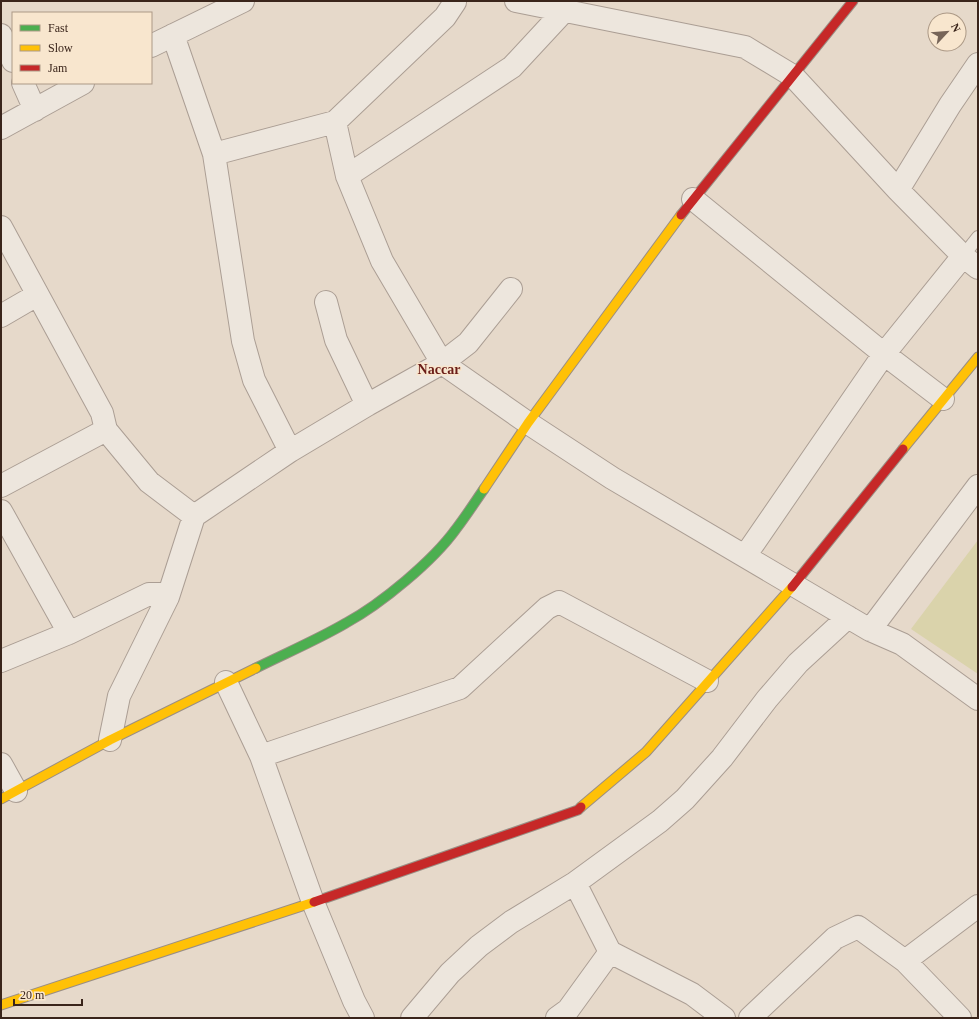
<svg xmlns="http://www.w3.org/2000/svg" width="979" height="1019" font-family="Georgia,serif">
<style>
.green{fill:#dad3ab}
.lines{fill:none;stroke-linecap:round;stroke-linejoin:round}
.lane-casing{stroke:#ab9e94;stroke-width:14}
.street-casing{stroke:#ab9e94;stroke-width:24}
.fast-casing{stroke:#9a8e84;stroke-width:11}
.slow-casing{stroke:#9a8e84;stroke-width:11}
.jam-casing{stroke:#9a8e84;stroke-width:11}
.lane{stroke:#ede6dd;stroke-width:12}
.street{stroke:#ede6dd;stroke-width:22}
.fast{stroke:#4caf50;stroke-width:9}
.slow{stroke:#ffc107;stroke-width:9}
.jam{stroke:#c62828;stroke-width:9}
.labels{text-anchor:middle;stroke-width:3;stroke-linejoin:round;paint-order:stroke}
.district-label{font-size:14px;font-weight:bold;fill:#6a1c17;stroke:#f8e6ce}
</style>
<rect width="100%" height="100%" fill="#e6d9ca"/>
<path class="green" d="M 978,540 L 978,674 L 911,629 Z"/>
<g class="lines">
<defs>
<path id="lane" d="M 963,256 L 978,237"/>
<path id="street" d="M 516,1 L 745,47 L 793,76 L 898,190 L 963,256 L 978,268
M 1,35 L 13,61
M 173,35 L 214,154 L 243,341 L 254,380 L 290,451
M 151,46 L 243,1
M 23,83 L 35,110
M 335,122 L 347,176 L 382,261 L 442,363 L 528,423 L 612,478 L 870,630 L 902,644 L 978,699
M 1,128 L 83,83
M 214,154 L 335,122 L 445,17 L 455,2
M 347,176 L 512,67 L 564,11
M 898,190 L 950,105 L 978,64
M 693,199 L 884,354 L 943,399
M 1,227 L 102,413 L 106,430 L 149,482 L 194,516
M 326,302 L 336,340 L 367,405
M 1,316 L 37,295
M 1,486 L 106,430
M 1,511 L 69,633
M 745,556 L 884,354 L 963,256
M 870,630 L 978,486
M 1,661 L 69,633 L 149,594 L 161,594 L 168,597
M 226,682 L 261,756 L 313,902 L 354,1001 L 363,1018
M 110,740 L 119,696 L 168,597 L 194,516 L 290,451 L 367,405 L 442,363 L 468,343 L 511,289
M 261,756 L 460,688 L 547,608 L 559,602 L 707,681
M 1,764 L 16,791
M 575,883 L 610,952 L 692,994 L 724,1018
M 905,961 L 978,906
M 412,1018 L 450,973 L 479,946 L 511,922 L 575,883 L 660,821 L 685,799 L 722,758 L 767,699 L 798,663 L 848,617
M 557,1018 L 568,1010 L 610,952
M 750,1018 L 835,938 L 858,927 L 905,961 L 960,1018"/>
<path id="fast" d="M 256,668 C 286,653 317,640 346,623 C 381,604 433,561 456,529 C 466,516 475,502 484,489"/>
<path id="slow" d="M 903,449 L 978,357
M 484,489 L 528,423 L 681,215
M 1,799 L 110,740 L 256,668
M 581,807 L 646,752 L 792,587
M 1,1005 L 314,902"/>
<path id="jam" d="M 681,215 L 853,1
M 792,587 L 903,449
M 314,902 L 578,810 L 581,807"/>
</defs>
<use href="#lane" class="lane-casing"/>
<use href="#street" class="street-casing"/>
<use href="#fast" class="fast-casing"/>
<use href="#slow" class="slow-casing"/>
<use href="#jam" class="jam-casing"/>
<use href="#lane" class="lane"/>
<use href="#street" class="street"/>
<use href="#fast" class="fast"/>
<use href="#slow" class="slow"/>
<use href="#jam" class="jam"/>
</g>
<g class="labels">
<g class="district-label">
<text x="439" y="374">Naccar</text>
</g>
</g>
<rect width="979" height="1019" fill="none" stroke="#3a251b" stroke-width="4"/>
<rect x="12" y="12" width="140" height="72" fill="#f8e6ce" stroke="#ac9986"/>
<rect x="20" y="25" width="20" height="6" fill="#4caf50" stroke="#ac9986"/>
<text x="48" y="32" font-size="12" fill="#3a251b">Fast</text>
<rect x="20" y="45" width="20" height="6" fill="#ffc107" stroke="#ac9986"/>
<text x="48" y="52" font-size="12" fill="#3a251b">Slow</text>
<rect x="20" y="65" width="20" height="6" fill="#c62828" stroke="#ac9986"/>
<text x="48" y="72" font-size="12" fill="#3a251b">Jam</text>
<g transform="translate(947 32) rotate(64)"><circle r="19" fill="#f8e6ce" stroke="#ac9986"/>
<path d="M0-3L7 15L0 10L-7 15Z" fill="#766458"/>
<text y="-6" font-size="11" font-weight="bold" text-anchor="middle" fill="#3a251b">N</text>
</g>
<path d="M14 999v6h68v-6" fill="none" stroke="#3a251b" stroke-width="2"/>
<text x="20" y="999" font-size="12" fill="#3a251b" stroke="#f8e6ce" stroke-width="3" paint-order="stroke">20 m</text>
</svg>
